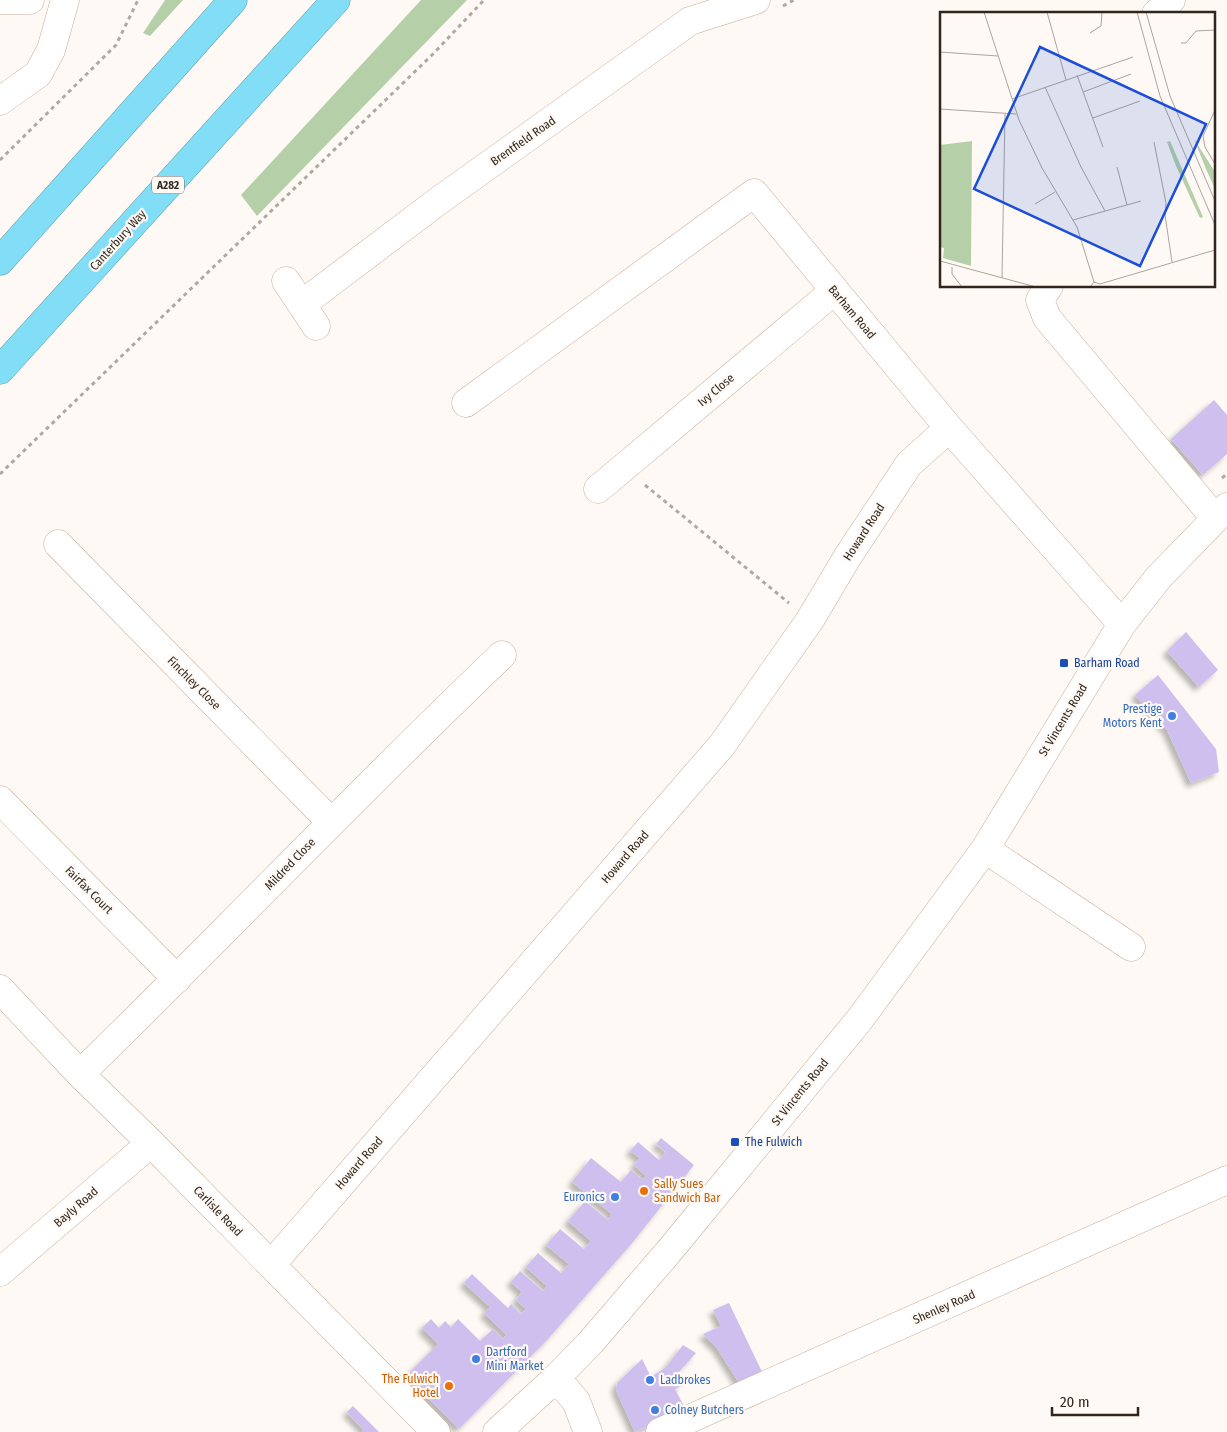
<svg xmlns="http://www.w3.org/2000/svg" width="1227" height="1432" font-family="'Fira Sans Condensed',sans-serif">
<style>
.green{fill:#b5d0a8}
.building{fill:#cfbfee;filter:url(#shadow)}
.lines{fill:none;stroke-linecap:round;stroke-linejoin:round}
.minor-casing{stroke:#c7ad99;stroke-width:29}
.highway-casing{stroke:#659eaa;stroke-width:29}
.path{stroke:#b0a9a3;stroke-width:3;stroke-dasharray:4 4;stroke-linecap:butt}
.minor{stroke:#fff;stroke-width:28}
.highway{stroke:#82def6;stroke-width:28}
.transit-dot{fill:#1a4fb4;stroke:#fef9f4;stroke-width:2}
.shop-dot{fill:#3f7fe0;stroke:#fef9f4;stroke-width:2}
.food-dot{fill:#e8710a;stroke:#fef9f4;stroke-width:2}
.labels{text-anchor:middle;stroke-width:4.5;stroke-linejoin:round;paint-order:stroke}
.shield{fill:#fef9f4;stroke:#6e655e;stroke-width:1}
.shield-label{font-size:11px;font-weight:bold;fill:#30261e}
.street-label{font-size:12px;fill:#30261e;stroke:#fef9f4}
.transit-label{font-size:12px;fill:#164399;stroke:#fef9f4;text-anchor:start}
.shop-label{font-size:12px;fill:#366cbe;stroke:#fef9f4;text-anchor:start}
.food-label{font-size:12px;fill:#c56008;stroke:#fef9f4;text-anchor:start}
.inset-road{fill:none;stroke:#aca59e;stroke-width:1}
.view{fill:#1d4ed8;fill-opacity:0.15;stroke:#1d4ed8;stroke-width:2.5}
.inset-edge{fill:none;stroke:#30261e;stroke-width:2.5}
</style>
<defs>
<filter id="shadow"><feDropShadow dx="-4.5" dy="4.5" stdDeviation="2.5" flood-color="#0004"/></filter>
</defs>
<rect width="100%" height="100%" fill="#fef9f4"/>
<path class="green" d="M 165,0 L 183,0 L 150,36 L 143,33 Z
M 421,0 L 467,0 L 257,216 L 241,195 Z"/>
<path class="building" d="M 1214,400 L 1227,415 L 1227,454 L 1203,475 L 1171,439 Z
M 1186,632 L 1218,670 L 1199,687 L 1167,651 Z
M 1158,675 L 1216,749 L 1219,772 L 1191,783 L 1167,730 L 1135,695 Z
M 661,1138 L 694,1165 L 633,1242 L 548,1339 L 459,1429 L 406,1376 L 438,1344 L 422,1328 L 431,1319 L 439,1328 L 445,1321 L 451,1327 L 458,1319 L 480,1341 L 493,1329 L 503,1339 L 506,1335 L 484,1313 L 490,1307 L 464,1283 L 472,1274 L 508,1308 L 511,1304 L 521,1314 L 526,1309 L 516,1300 L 522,1292 L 511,1282 L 520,1271 L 543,1291 L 547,1286 L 526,1267 L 538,1253 L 561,1273 L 569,1264 L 546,1245 L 560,1229 L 584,1249 L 591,1241 L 568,1221 L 585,1201 L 608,1220 L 612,1214 L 572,1182 L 591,1158 L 621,1182 L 631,1170 L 643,1180 L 646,1176 L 634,1165 L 640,1158 L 630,1151 L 638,1142 L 659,1160 L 666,1152 L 656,1144 Z
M 729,1303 L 764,1376 L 741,1386 L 717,1348 L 703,1334 L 721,1326 L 713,1310 Z
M 683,1345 L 696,1353 L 677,1374 L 682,1386 L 675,1389 L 686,1410 L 635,1432 L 616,1390 L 617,1383 L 642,1359 L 651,1377 L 666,1367 Z
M 353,1406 L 379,1432 L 362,1432 L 364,1430 L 347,1412 Z"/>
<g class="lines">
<defs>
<path id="minor" d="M 0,0 L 30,0
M 1156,14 L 1171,0
M 0,101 L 38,74 L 51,50 L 65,0
M 286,281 L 316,326
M 1049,286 L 1040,300 L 1047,318 L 1215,518
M 302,304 L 437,202 L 690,21 L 756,0
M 466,403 L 754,193 L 949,428 L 1122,624
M 598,489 L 834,291
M 58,544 L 331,822
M 0,800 L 177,979
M 985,849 L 1131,947
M 0,989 L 80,1074 L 151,1143 L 436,1432
M 80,1074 C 222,936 358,792 502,655
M 271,1265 L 722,745 L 810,620 L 848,556 L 909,464 L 949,428
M 0,1272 L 151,1143
M 556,1378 L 576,1401 L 588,1432
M 497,1432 L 554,1380 L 591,1342 L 670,1250 L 860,1019 L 985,849 L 1122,624 L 1158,578 L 1227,507
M 660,1432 L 1227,1180"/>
<path id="highway" d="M 0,261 L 233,0
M 0,370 L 336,0"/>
</defs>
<use href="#minor" class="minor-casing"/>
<use href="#highway" class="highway-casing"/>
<path class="path" d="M 783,6 L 794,0
M 0,160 L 116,45 L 138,0
M 0,474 L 433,54 L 484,0
M 1222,478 L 1227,474
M 645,485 L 789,603"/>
<use href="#minor" class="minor"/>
<use href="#highway" class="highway"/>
</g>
<g class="transit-dot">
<rect x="1059" y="658" width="10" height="10" rx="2.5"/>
<rect x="730" y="1137" width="10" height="10" rx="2.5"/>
</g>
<g class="shop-dot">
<circle cx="1172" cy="716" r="5"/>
<circle cx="615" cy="1197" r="5"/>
<circle cx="476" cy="1359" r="5"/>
<circle cx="650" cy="1380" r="5"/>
<circle cx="655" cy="1410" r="5"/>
</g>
<g class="food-dot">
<circle cx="644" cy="1191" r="5"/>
<circle cx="449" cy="1386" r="5"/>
</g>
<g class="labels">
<rect class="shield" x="152" y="176.5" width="32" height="17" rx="4"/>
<g class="shield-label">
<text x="168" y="189">A282</text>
</g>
<g class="street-label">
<text transform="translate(523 141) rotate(-35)" y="4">Brentfield Road</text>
<text transform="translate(118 240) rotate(-48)" y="4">Canterbury Way</text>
<text transform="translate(852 312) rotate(50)" y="4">Barham Road</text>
<text transform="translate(716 390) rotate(-40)" y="4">Ivy Close</text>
<text transform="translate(864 532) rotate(-57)" y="4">Howard Road</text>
<text transform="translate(194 683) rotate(45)" y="4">Finchley Close</text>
<text transform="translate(1063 720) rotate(-59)" y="4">St Vincents Road</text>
<text transform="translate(625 857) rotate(-49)" y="4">Howard Road</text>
<text transform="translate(290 864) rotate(-46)" y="4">Mildred Close</text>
<text transform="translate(89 890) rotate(45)" y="4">Fairfax Court</text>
<text transform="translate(800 1092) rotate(-51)" y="4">St Vincents Road</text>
<text transform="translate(359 1163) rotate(-49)" y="4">Howard Road</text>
<text transform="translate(76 1207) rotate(-41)" y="4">Bayly Road</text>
<text transform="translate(218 1211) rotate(46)" y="4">Carlisle Road</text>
<text transform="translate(944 1307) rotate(-24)" y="4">Shenley Road</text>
</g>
<g class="transit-label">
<text x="1074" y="667">Barham Road</text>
<text x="745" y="1146">The Fulwich</text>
</g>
<g class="shop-label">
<text x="1162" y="713" text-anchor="end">Prestige<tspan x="1162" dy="14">Motors Kent</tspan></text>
<text x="605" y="1201" text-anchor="end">Euronics</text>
<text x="486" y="1356">Dartford<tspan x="486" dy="14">Mini Market</tspan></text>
<text x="660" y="1384">Ladbrokes</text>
<text x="665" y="1414">Colney Butchers</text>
</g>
<g class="food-label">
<text x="654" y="1188">Sally Sues<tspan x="654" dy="14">Sandwich Bar</tspan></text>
<text x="439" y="1383" text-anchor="end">The Fulwich<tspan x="439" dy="14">Hotel</tspan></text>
</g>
</g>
<g transform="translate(940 12)">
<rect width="275" height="275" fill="#fef9f4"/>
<path d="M 254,127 L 275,160 L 275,177 L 266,157 ZM 32,129 L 31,254 L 3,246 L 4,236 L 0,235 L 0,133 ZM 230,129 L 263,205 L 260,206 L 236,154 L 227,130 Z" fill="#b5d0a8"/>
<path class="inset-road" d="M 44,0 L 79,108 L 102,156 L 137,215 L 154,270M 107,0 L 126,68M 197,0 L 220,84 L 275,213M 206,0 L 230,84 L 275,189M 150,21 L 161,14 L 162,0M 241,31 L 246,31 L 256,19 L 275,18M 0,40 L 58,44M 137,63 L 163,135M 105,75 L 141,155 L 165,199M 143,80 L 191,62M 72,87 L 193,45M 0,97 L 76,102M 275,98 L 263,124 L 265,135 L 275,152M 153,106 L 200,89M 214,130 L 226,191 L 225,203 L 232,250M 177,155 L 187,193M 95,192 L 115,180M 133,208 L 201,189M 0,249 L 96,275M 12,255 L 12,262 L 22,275M 62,266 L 65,102M 150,275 L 154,270 L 160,272 L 275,238"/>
<path class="view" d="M 100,35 L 266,112 L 200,254 L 34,177 Z"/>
<rect width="275" height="275" class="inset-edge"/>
</g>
<path d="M1052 1407v8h86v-8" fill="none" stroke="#30261e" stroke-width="2.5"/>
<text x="1060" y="1407" font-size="15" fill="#30261e" stroke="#fef9f4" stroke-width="4" paint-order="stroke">20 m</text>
</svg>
